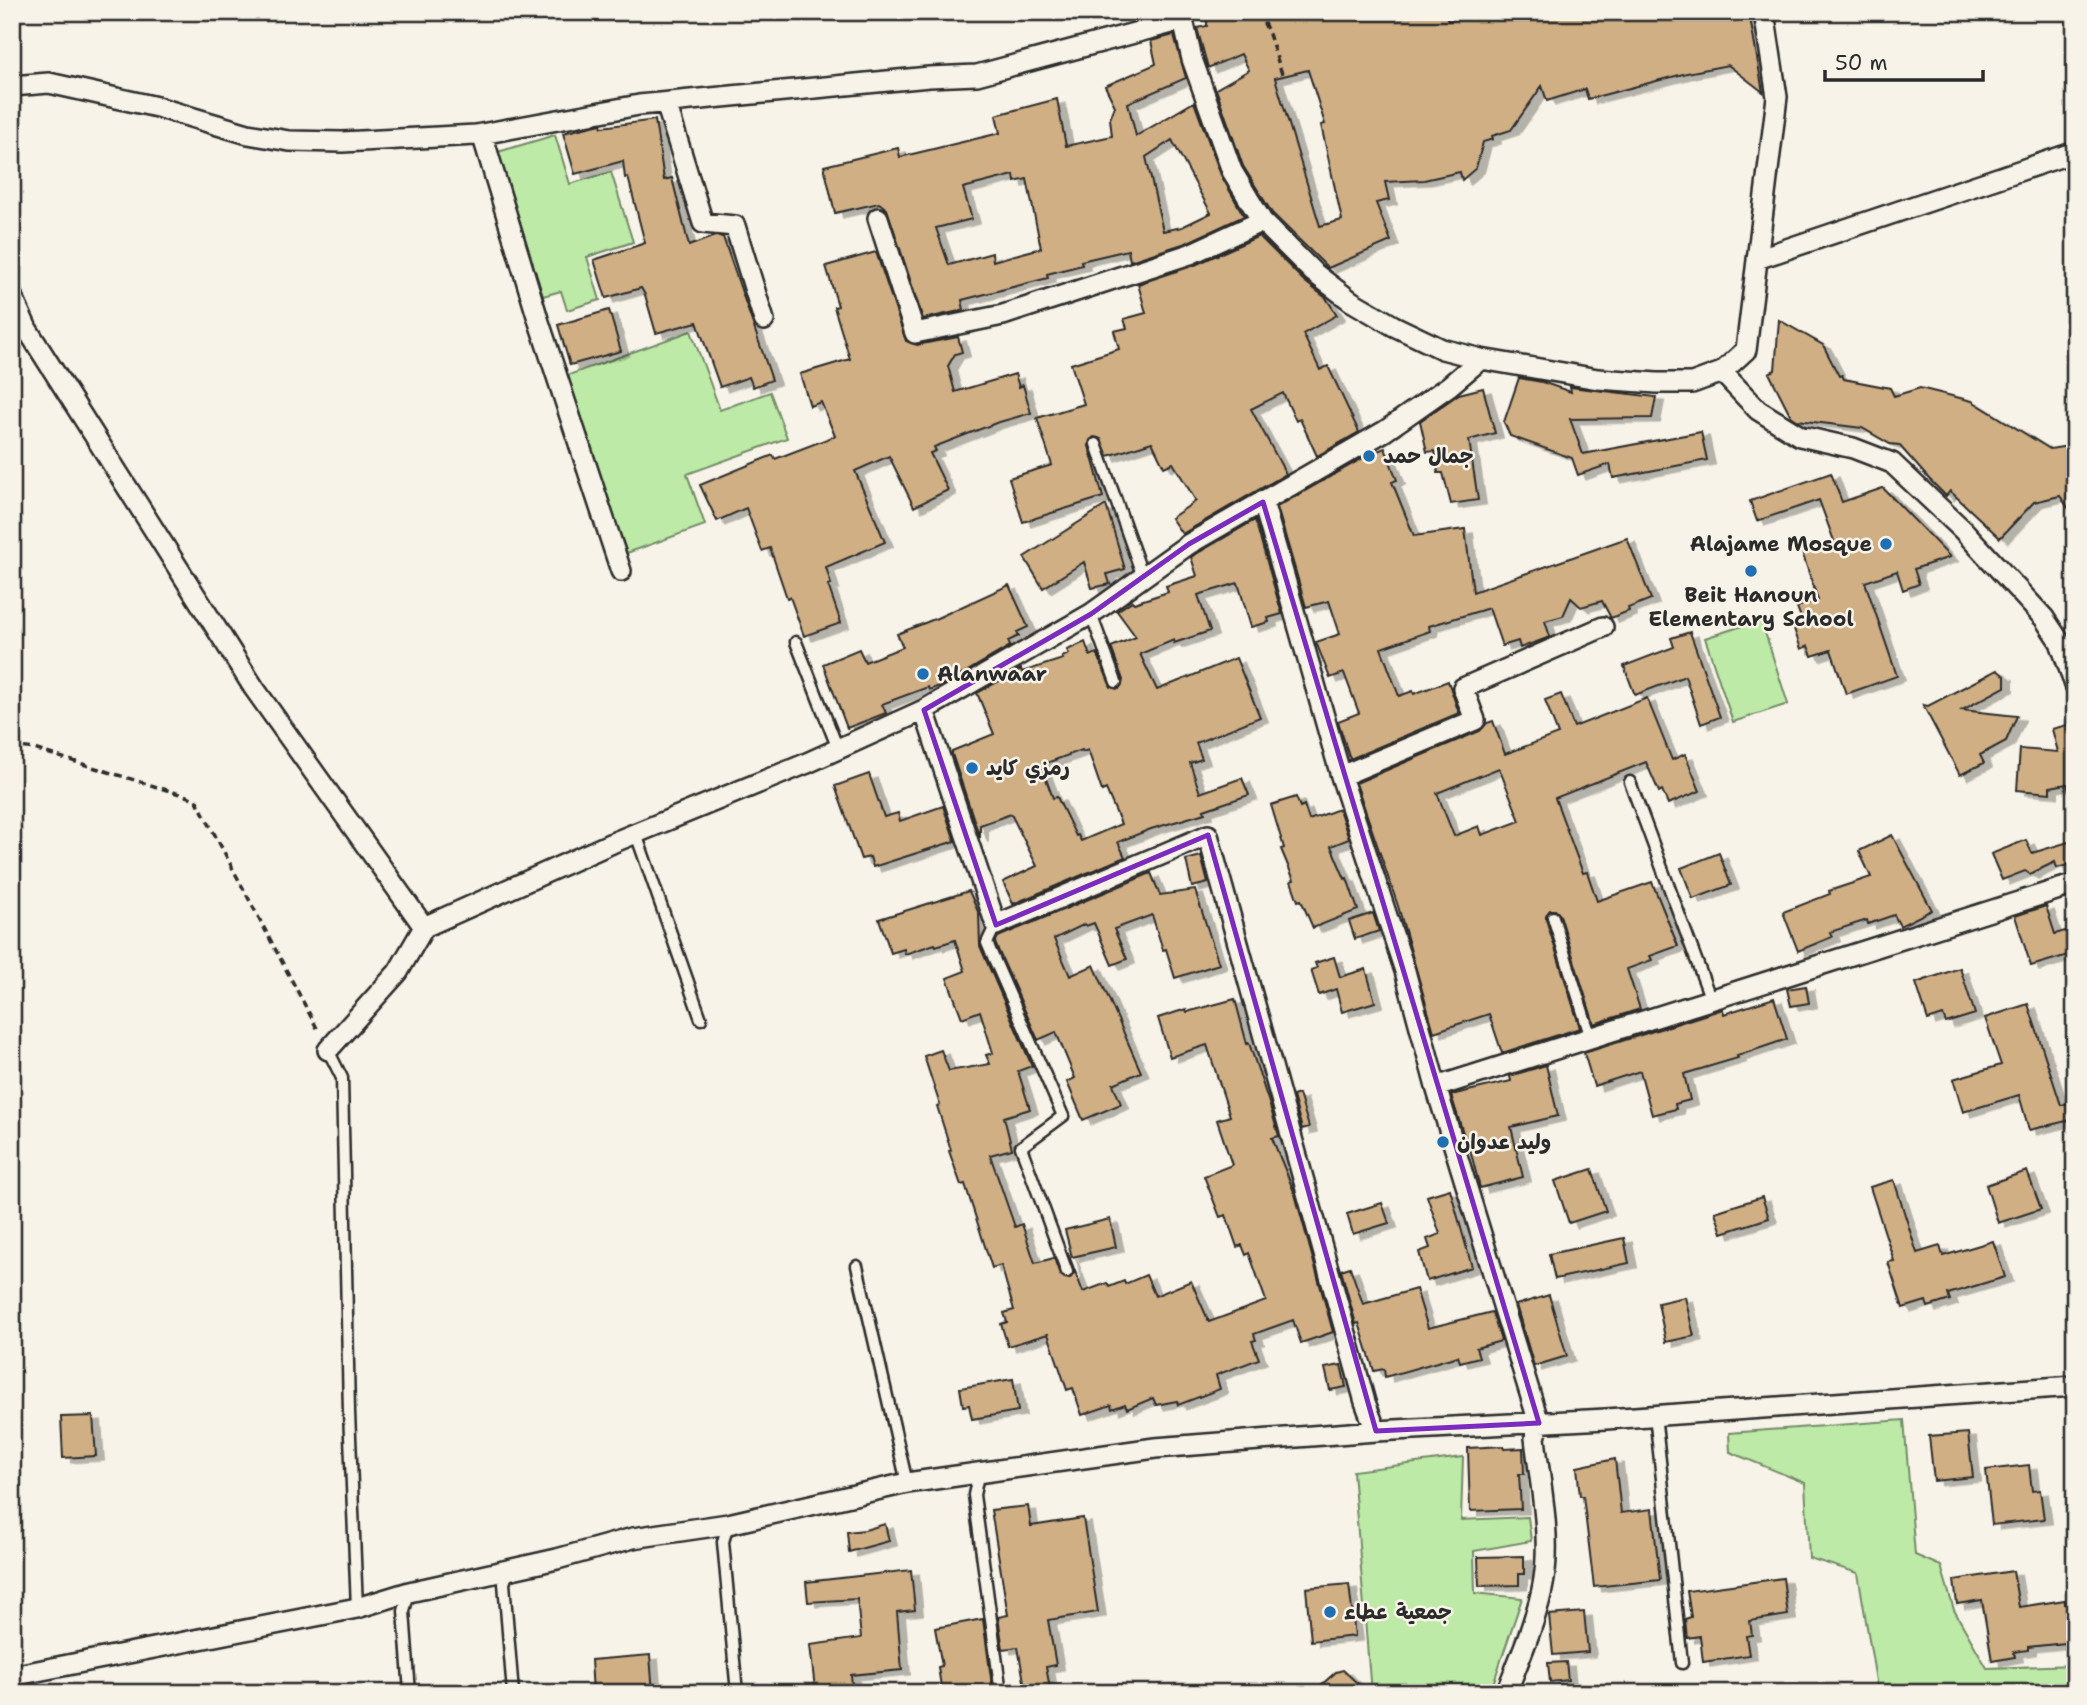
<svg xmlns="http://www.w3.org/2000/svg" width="2087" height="1705" font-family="'Shantell Sans','Playpen Sans Arabic',sans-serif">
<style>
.green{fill:#bdeaa7;stroke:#748a69;stroke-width:2}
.building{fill:#d1af84;stroke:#2b2b2b;stroke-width:2;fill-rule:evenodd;filter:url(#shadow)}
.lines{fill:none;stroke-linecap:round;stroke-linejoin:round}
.lane-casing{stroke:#2b2b2b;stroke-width:15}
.street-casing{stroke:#2b2b2b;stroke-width:24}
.path{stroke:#2b2b2b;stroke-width:3.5;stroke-dasharray:7 5;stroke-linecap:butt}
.lane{stroke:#f7f3e8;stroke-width:10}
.street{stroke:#f7f3e8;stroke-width:19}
.marked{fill:none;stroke:#7b2cbf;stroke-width:5;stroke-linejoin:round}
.poi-dot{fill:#1f6fb2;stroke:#f7f3e8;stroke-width:2.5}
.labels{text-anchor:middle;stroke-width:5;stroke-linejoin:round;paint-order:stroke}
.poi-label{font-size:21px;font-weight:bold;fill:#2b2b2b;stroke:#f7f3e8;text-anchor:start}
</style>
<defs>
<filter id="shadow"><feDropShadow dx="8" dy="4.5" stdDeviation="0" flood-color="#0004"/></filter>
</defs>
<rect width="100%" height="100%" fill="#f7f3e8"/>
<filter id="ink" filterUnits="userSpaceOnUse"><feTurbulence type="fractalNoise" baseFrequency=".0143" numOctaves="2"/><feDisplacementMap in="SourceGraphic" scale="14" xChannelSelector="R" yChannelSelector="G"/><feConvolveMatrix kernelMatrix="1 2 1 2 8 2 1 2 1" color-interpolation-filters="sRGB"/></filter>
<g filter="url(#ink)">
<path class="green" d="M 555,135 L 570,184 L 611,172 L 633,242 L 587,257 L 600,300 L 567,310 L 561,291 L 543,296 L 498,152 Z
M 691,331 L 720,410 L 770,392 L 787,438 L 687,474 L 705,525 L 627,553 L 563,377 Z
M 1761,620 L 1788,704 L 1733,722 L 1705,638 Z
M 1904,1420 L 1915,1555 L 1941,1566 L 1954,1610 L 1987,1668 L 2075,1665 L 2075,1693 L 1878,1693 L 1858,1573 L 1809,1558 L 1805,1483 L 1730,1452 L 1729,1433 Z
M 1463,1457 L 1461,1520 L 1528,1517 L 1531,1541 L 1474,1551 L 1475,1593 L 1522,1598 L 1490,1693 L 1371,1693 L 1353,1471 Z"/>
<path class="building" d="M 1207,12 L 1445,12 L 1448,21 L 1474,12 L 1749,12 L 1763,92 L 1728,65 L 1687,73 L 1588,99 L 1585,89 L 1547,101 L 1542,86 L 1511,130 L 1492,136 L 1493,139 L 1483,142 L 1476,168 L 1462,180 L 1460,172 L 1424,180 L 1385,182 L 1389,200 L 1376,203 L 1391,241 L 1328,268 L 1272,213 L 1243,166 L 1216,89 L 1249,70 L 1241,54 L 1208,68 L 1197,28 L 1207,26 ZM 1308,70 L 1325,124 L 1321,125 L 1342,220 L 1320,226 L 1275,78 Z
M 1174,35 L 1186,78 L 1128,103 L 1136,136 L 1194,102 L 1221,175 L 1244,216 L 1186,243 L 1130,261 L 1128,250 L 1081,261 L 1082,265 L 1047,274 L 1048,278 L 962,300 L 964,310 L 923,319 L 887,209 L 879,203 L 835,213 L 824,166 L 898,148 L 900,157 L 1000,133 L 996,115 L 1057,99 L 1066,146 L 1112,136 L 1110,119 L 1115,106 L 1105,86 L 1156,64 L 1151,41 ZM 1172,140 L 1211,213 L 1182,227 L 1163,231 L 1146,157 ZM 1014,175 L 1015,182 L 1027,179 L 1041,248 L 993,261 L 992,253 L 949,265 L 936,228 L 972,219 L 963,188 Z
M 655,120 L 664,180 L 672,178 L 689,246 L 715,236 L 723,237 L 772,380 L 753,387 L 749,377 L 720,387 L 697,322 L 656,333 L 645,295 L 641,288 L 606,298 L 594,260 L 645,243 L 628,177 L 625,178 L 623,161 L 575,174 L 563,133 L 601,124 L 602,127 Z
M 1259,236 L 1304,281 L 1326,298 L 1337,315 L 1303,334 L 1320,370 L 1328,366 L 1359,432 L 1317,456 L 1300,419 L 1296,421 L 1283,393 L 1251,409 L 1286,474 L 1182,534 L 1171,518 L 1196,501 L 1173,463 L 1164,467 L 1152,442 L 1108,456 L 1101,439 L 1094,437 L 1090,440 L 1089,446 L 1103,497 L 1023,522 L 1009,478 L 1052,465 L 1037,418 L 1084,404 L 1071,364 L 1119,349 L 1114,331 L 1127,328 L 1124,319 L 1146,313 L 1138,284 L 1195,265 Z
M 876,252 L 906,341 L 917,345 L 958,337 L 962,352 L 955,354 L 948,366 L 955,392 L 1015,374 L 1019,387 L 1023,385 L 1031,413 L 996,423 L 934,447 L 936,451 L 930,453 L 948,490 L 914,507 L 889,456 L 855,471 L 885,542 L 826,567 L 831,584 L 828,585 L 841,623 L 804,636 L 790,597 L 787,598 L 770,548 L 762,551 L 746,508 L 717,521 L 700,485 L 773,455 L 775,459 L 835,436 L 821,402 L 810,406 L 800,374 L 850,359 L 834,307 L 838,306 L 826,266 Z
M 609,310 L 621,351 L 570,365 L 558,325 Z
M 1779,320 L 1823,345 L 1839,376 L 1842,375 L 1844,379 L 1890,388 L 1894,396 L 1920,388 L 1972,401 L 2050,449 L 2075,445 L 2075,518 L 2060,496 L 2034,502 L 2000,538 L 1950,491 L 1946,496 L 1929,479 L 1899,445 L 1890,444 L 1862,428 L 1797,420 L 1791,416 L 1769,373 L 1775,370 Z
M 1519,378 L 1542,382 L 1571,392 L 1570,387 L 1656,397 L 1652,418 L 1570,419 L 1583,454 L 1701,432 L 1707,460 L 1613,478 L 1610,464 L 1578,475 L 1572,458 L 1510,436 L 1504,422 Z
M 1483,388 L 1495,433 L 1469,440 L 1478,500 L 1451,504 L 1443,473 L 1438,473 L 1435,451 L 1427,452 L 1420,421 L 1459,394 Z
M 1385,448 L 1397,480 L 1392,482 L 1414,536 L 1465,529 L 1473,592 L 1627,538 L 1651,599 L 1628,608 L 1629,611 L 1611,618 L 1602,601 L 1581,607 L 1571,598 L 1563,616 L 1545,621 L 1550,637 L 1520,648 L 1518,641 L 1502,646 L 1489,608 L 1429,626 L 1430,631 L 1381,648 L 1399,696 L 1413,691 L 1414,694 L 1448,681 L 1459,713 L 1350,759 L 1338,721 L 1359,713 L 1344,673 L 1330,678 L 1316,642 L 1340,634 L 1329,601 L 1306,607 L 1277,507 L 1372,453 Z
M 1831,473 L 1842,502 L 1883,488 L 1950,557 L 1914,569 L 1919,584 L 1903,590 L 1897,571 L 1865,582 L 1897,676 L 1846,694 L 1831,650 L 1812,656 L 1808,646 L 1801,649 L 1794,629 L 1804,626 L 1797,607 L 1818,600 L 1802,552 L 1834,541 L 1819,500 L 1757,521 L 1750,501 Z
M 1106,505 L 1125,569 L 1107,574 L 1110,584 L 1092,588 L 1084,562 L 1043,588 L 1024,557 Z
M 1255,520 L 1282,614 L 1268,618 L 1269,622 L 1251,627 L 1238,583 L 1198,595 L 1210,631 L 1174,643 L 1174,640 L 1140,654 L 1157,690 L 1236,658 L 1260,717 L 1196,743 L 1202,759 L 1190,763 L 1200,793 L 1242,778 L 1249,795 L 1204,810 L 1205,813 L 1151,829 L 1118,842 L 1125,857 L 1013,904 L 1003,882 L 1037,866 L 1011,814 L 980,825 L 980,838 L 952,754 L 952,751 L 994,734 L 977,693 L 1021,669 L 1022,672 L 1063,659 L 1062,657 L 1069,654 L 1067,650 L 1085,642 L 1090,656 L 1097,653 L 1111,687 L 1119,689 L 1123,680 L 1111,647 L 1136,637 L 1117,611 L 1132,601 L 1134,603 L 1168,592 L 1166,586 L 1197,576 L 1191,557 ZM 1082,750 L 1083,752 L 1088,750 L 1102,791 L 1106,789 L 1121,824 L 1081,841 L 1078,835 L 1076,836 L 1057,797 L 1053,798 L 1041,765 Z
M 1009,585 L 1028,627 L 1017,632 L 1019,636 L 1008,641 L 1010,646 L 947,683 L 929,690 L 928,687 L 882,704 L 886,713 L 847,728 L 823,664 L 859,649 L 865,662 L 903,647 L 897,634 L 937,618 Z
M 1690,632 L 1720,717 L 1701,724 L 1685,676 L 1635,695 L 1624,666 L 1674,647 L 1671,638 Z
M 1997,670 L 2005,676 L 2005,687 L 1962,710 L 2017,716 L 2006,741 L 1980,755 L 1984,763 L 1960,775 L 1923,705 L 1928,706 Z
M 1561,694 L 1574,727 L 1647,698 L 1672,760 L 1685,754 L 1700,791 L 1668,804 L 1662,790 L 1659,792 L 1646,762 L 1555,798 L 1583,873 L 1587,872 L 1597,901 L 1652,882 L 1678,946 L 1650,956 L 1652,960 L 1627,969 L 1640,1009 L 1594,1024 L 1560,915 L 1555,910 L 1550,910 L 1546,915 L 1546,919 L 1580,1028 L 1502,1053 L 1489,1014 L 1434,1032 L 1398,906 L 1356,783 L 1480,731 L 1487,723 L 1493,721 L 1505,754 L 1558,734 L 1545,700 ZM 1499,768 L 1520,821 L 1482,835 L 1479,826 L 1454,836 L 1437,793 Z
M 2075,723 L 2075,794 L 2070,794 L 2067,784 L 2050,787 L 2050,793 L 2017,790 L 2020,749 L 2058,752 L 2052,729 Z
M 869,774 L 884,817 L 898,813 L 900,821 L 943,806 L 955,841 L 873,867 L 870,857 L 861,859 L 835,786 Z
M 1296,797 L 1300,807 L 1304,805 L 1309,820 L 1339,809 L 1349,839 L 1331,846 L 1345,879 L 1347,878 L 1358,910 L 1313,928 L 1301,900 L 1298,901 L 1291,881 L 1294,880 L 1281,849 L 1284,848 L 1271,805 Z
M 1892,835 L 1932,910 L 1900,926 L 1894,915 L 1868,924 L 1867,920 L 1830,932 L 1832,937 L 1798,951 L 1783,912 L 1830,894 L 1829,891 L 1871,877 L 1859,851 Z
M 2026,840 L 2032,853 L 2075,840 L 2075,863 L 2057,868 L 2055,862 L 2030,874 L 2025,871 L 2002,880 L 1991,854 Z
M 1719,853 L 1731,885 L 1693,899 L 1681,868 Z
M 1201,856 L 1208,883 L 1192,887 L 1186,860 Z
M 1151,873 L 1160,895 L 1195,890 L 1219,964 L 1175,978 L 1166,949 L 1163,950 L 1152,915 L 1114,929 L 1127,959 L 1112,965 L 1094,923 L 1086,926 L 1085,924 L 1054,939 L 1070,976 L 1094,965 L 1141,1072 L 1113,1084 L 1121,1104 L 1083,1120 L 1067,1082 L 1075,1078 L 1056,1032 L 1038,1040 L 995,943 L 998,937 Z
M 969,891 L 979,914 L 980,946 L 1032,1066 L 1018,1071 L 1030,1109 L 1004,1117 L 1012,1149 L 990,1155 L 1015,1227 L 1022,1224 L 1035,1263 L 1054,1258 L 1060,1275 L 1069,1279 L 1074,1273 L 1068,1253 L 1083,1292 L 1107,1283 L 1109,1287 L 1124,1281 L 1125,1284 L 1146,1275 L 1155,1296 L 1191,1281 L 1209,1322 L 1266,1301 L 1249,1253 L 1246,1255 L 1242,1245 L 1237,1247 L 1226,1215 L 1220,1217 L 1204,1176 L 1232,1165 L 1217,1120 L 1230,1116 L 1207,1045 L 1170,1057 L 1158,1018 L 1186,1009 L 1187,1012 L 1235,999 L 1247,1044 L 1249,1043 L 1269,1103 L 1279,1136 L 1272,1138 L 1295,1194 L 1333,1332 L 1301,1343 L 1293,1320 L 1254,1334 L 1256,1340 L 1252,1341 L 1259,1359 L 1216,1375 L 1220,1389 L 1178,1405 L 1177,1401 L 1156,1405 L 1153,1398 L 1127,1409 L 1125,1404 L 1112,1409 L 1111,1405 L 1082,1415 L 1073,1388 L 1067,1390 L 1048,1334 L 1008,1346 L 1001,1324 L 1007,1322 L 1004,1313 L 1014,1310 L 1001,1265 L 992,1268 L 965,1184 L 961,1185 L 949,1151 L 951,1150 L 937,1106 L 940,1105 L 924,1056 L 941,1050 L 949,1071 L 990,1064 L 986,1055 L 993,1053 L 980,1011 L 962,1018 L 947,978 L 965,971 L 955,940 L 936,946 L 935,944 L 905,954 L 904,949 L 891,953 L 879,919 Z
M 2046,906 L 2055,934 L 2075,928 L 2075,953 L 2031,966 L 2015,916 Z
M 1373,913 L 1379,931 L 1355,939 L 1349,921 Z
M 1334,957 L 1340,977 L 1366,969 L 1375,1002 L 1342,1012 L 1336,989 L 1319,995 L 1311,970 L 1317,968 L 1315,963 Z
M 1960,968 L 1975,1014 L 1946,1023 L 1943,1015 L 1928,1020 L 1916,983 Z
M 1806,986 L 1809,1003 L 1791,1006 L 1787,989 Z
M 1774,998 L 1787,1039 L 1737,1056 L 1738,1058 L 1684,1074 L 1690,1100 L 1675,1104 L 1676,1109 L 1652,1115 L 1640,1071 L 1594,1086 L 1584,1053 L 1723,1009 L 1724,1014 Z
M 2028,1004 L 2061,1105 L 2071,1103 L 2075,1115 L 2075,1119 L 2029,1130 L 2019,1095 L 1963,1112 L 1953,1079 L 2001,1065 L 1985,1018 Z
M 1546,1065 L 1558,1116 L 1511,1127 L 1523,1177 L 1480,1188 L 1467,1138 L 1465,1139 L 1451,1095 L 1511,1081 L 1510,1076 Z
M 1299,1094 L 1309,1127 L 1302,1129 L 1293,1096 Z
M 1592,1169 L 1606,1211 L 1569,1223 L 1555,1181 Z
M 2027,1171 L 2041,1209 L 1998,1223 L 1986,1185 Z
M 1894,1180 L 1917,1253 L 1940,1246 L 1943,1256 L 1993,1241 L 2005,1277 L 1948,1294 L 1950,1300 L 1928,1307 L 1926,1301 L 1903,1308 L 1888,1262 L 1894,1261 L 1870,1187 Z
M 1450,1189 L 1472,1267 L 1427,1281 L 1419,1252 L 1430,1248 L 1427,1239 L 1440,1234 L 1427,1196 Z
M 1762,1197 L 1769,1218 L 1722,1233 L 1715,1212 Z
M 1382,1203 L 1389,1223 L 1353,1234 L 1347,1214 Z
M 1110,1219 L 1116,1247 L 1072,1257 L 1065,1230 Z
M 1624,1238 L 1629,1263 L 1555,1279 L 1549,1254 Z
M 1350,1267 L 1363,1304 L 1416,1289 L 1428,1328 L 1492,1312 L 1501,1341 L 1476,1348 L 1479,1357 L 1460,1362 L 1458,1356 L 1385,1377 L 1384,1369 L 1374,1371 L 1359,1323 L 1356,1324 L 1341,1270 Z
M 1549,1295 L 1567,1356 L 1534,1366 L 1516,1305 Z
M 1685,1297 L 1694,1336 L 1666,1342 L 1658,1303 Z
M 1341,1365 L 1346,1387 L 1330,1390 L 1325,1368 Z
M 1013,1379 L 1018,1411 L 972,1419 L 969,1405 L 963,1406 L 960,1388 Z
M 93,1416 L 96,1456 L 63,1458 L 61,1417 Z
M 1968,1433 L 1973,1477 L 1934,1481 L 1929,1436 Z
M 1503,1446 L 1504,1449 L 1523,1448 L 1524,1474 L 1519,1474 L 1521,1509 L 1470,1511 L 1468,1448 Z
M 1615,1459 L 1621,1513 L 1652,1509 L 1660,1580 L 1594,1587 L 1583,1496 L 1580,1496 L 1577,1467 Z
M 2029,1465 L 2032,1491 L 2040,1490 L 2044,1519 L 1992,1525 L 1986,1470 Z
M 1028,1506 L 1031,1526 L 1083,1518 L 1098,1612 L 1048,1620 L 1056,1665 L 1046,1667 L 1051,1693 L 1026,1693 L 1018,1647 L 1003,1649 L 998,1617 L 1008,1615 L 991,1510 Z
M 885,1524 L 889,1541 L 849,1552 L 847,1532 L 865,1530 Z
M 1524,1556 L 1524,1574 L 1519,1574 L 1519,1585 L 1479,1586 L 1478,1557 Z
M 911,1570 L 915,1610 L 897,1612 L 902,1670 L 851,1675 L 852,1685 L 815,1689 L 810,1645 L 861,1638 L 857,1599 L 808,1602 L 806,1582 Z
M 2013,1571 L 2019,1607 L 2065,1600 L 2065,1604 L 2075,1602 L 2075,1642 L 2028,1647 L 2028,1650 L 2014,1652 L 2015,1657 L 1992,1661 L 1982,1600 L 1957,1604 L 1954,1580 Z
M 1783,1578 L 1788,1615 L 1750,1621 L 1752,1635 L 1746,1636 L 1749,1655 L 1703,1662 L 1700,1636 L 1687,1638 L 1685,1619 L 1691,1617 L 1687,1591 Z
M 1349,1584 L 1355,1636 L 1311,1641 L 1306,1588 Z
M 1584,1612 L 1588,1652 L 1553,1655 L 1549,1615 Z
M 983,1619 L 993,1693 L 942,1693 L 938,1667 L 942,1666 L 935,1628 Z
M 650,1655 L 653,1693 L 593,1693 L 591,1660 Z
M 1566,1662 L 1568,1680 L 1550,1682 L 1548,1663 Z
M 1343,1670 L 1368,1693 L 1312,1693 L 1336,1672 Z"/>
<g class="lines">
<defs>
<path id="lane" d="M 1096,444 L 1143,577
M 1091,614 L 1116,682
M 796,642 L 838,749
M 1630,782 L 1711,1000
M 636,834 L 701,1019
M 1553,917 L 1591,1038
M 996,924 L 987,943 L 1063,1116 L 1021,1147 L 1067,1272
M 328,1050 L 342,1078 L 349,1412 L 357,1608
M 857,1266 L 907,1483
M 1661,1416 L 1656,1424 L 1682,1663
M 978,1475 L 974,1495 L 1001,1693
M 728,1524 L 723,1542 L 737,1693
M 509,1570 L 504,1583 L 513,1693
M 409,1592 L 404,1611 L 410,1693"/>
<path id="street" d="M 1186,12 L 1183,20 L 1192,59 L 1232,171 L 1262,221 L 1313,272 L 1351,301 L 1394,326 L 1442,349 L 1481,359 L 1598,379 L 1657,383 L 1692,383 L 1722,372 L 1758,410 L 1800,436 L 1853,448 L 1892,463 L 1963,530 L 2044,618 L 2060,642 L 2075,685
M 12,86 L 49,83 L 157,107 L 248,134 L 289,141 L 342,142 L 476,135 L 639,105 L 929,77 L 977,75 L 1183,20
M 666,103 L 703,223 L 735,226 L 764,320
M 482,134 L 538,319 L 621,571
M 878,218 L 915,333 L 1003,315 L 1190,254 L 1262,221
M 1757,259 L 2075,152
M 12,296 L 27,329 L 254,688 L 424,927
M 1722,372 L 1746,350 L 1777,97 L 1764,12
M 1263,502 L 1341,776 L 1405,971 L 1436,1087 L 1539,1423 L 1535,1438 C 1540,1484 1551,1533 1544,1579 C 1538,1617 1520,1657 1506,1693
M 924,710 L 996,925 L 1208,835 L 1365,1402 L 1376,1431
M 1341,776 L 1475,720 L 1463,688 L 1603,627
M 328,1050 L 398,972 L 424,927 L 612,843 L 805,764 L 924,710 L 1091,614 L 1189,544 L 1385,431 L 1449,386 L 1481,359
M 1436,1087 L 2075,884
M 12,1676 L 357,1608 L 409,1592 L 557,1559 L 633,1538 L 728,1524 L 907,1483 L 1155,1448 L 1376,1431 L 1606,1419 L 2075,1386"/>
</defs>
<use href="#lane" class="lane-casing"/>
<use href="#street" class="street-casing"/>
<path class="path" d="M 1258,12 L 1268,31 L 1282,74
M 12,746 L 34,749 L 196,799 L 318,1030"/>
<use href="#lane" class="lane"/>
<use href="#street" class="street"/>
</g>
</g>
<path class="marked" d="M 1263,502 L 1539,1423 L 1376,1431 L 1208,835 L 996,925 L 924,710 L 1091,614 L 1189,544 Z"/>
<g class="poi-dot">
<circle cx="1369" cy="456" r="7"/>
<circle cx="1886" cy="544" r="7"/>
<circle cx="1751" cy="571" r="7"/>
<circle cx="923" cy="674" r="7"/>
<circle cx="972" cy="768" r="7"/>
<circle cx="1443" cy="1142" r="7"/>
<circle cx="1330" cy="1612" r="7"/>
</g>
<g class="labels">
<g class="poi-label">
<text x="1383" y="463">جمال حمد</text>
<text x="1872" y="551" text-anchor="end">Alajame Mosque</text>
<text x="1751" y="602" text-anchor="middle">Beit Hanoun<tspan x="1751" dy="24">Elementary School</tspan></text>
<text x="937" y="681">Alanwaar</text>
<text x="986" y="775">رمزي كايد</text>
<text x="1457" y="1149">وليد عدوان</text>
<text x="1344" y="1619">جمعية عطاء</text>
</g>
</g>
<rect width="2087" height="1705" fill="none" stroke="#f7f3e8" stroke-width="42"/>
<rect x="21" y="21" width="2045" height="1663" fill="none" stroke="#2b2b2b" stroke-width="2.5" filter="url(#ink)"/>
<path d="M1825 70v10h158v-10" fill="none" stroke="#2b2b2b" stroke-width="3.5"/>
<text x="1835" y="70" font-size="21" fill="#2b2b2b" stroke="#f7f3e8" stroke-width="5" paint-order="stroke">50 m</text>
</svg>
